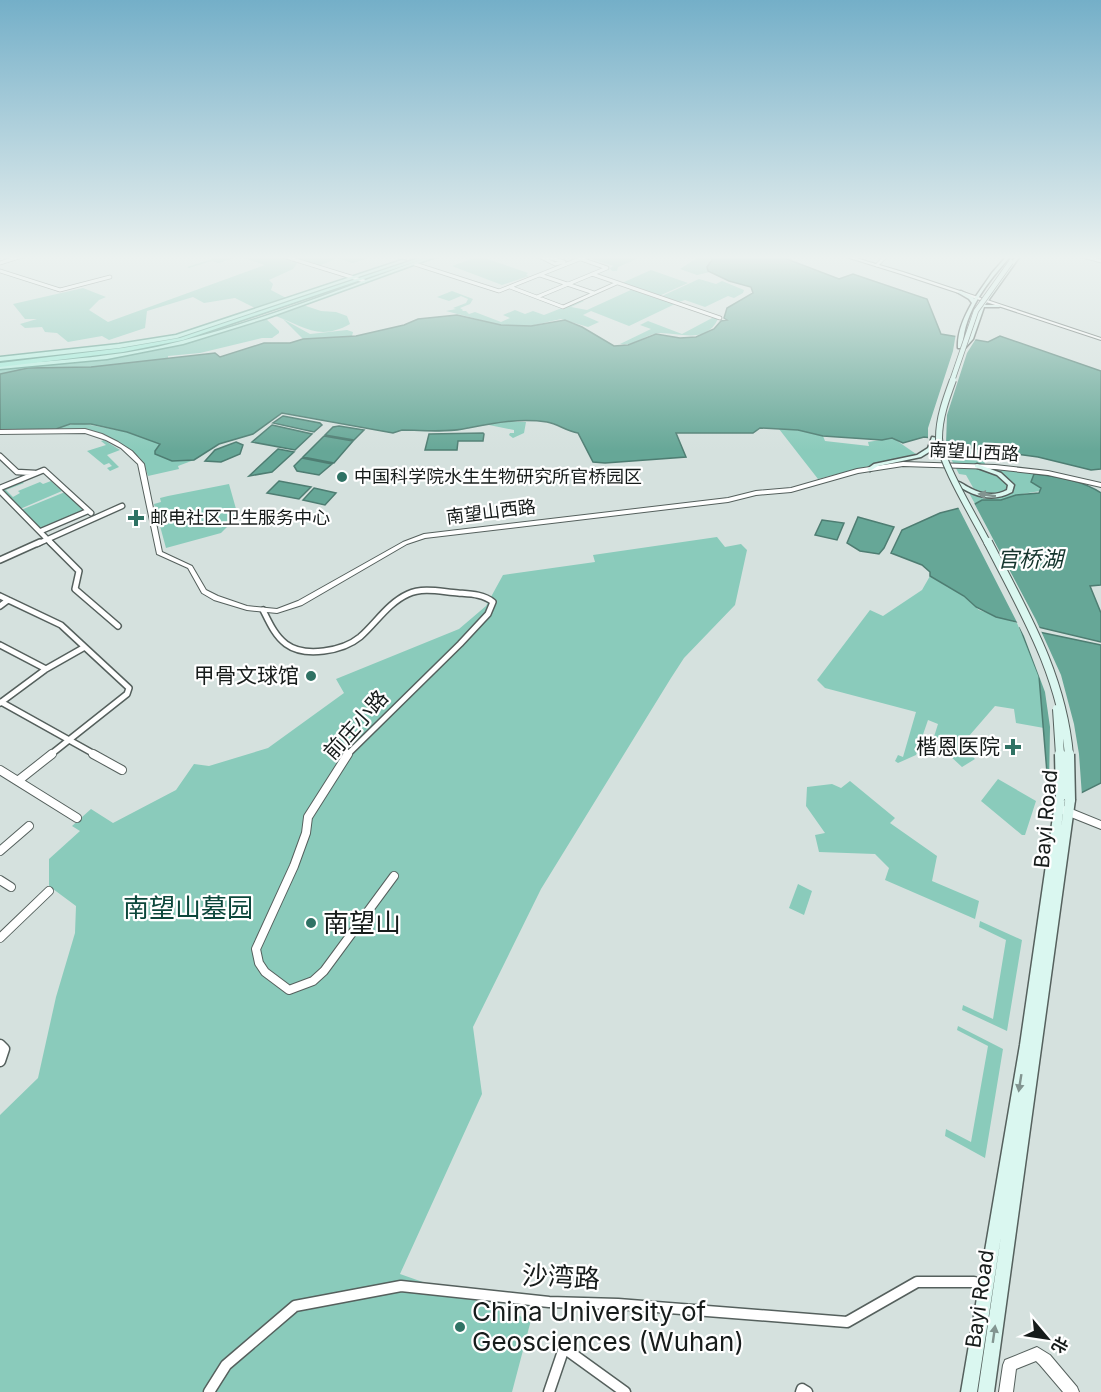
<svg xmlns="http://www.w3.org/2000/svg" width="1101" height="1392" font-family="Inter,'Noto Sans SC',sans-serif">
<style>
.green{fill:#8acbbb}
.water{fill:#66a797;stroke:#4e7d72;stroke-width:1.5}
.pier{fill:#d5e1de}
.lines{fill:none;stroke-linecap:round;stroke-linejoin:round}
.minor-far4-casing{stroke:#55605d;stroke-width:4.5}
.minor-far3-casing{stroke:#55605d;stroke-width:7}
.minor-far2-casing{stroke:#55605d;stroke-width:8}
.minor-far1-casing{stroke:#55605d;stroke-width:10}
.minor-casing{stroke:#55605d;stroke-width:13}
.tertiary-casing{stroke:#55605d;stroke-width:2}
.secondary-casing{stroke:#55605d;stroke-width:3}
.primary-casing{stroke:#5d9e8e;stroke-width:3}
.trunk-casing{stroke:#5d9e8e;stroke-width:3}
.minor-far4{stroke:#fff;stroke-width:3}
.minor-far3{stroke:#fff;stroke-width:4.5}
.minor-far2{stroke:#fff;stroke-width:5}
.minor-far1{stroke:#fff;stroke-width:8}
.minor{stroke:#fff;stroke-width:10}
.tertiary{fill:#fff;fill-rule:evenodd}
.secondary{fill:#daf7f0;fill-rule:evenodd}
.primary{fill:#b5efe0;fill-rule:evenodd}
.trunk{fill:#9cead6;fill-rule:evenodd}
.secondary-bridge-far3-casing{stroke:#55605d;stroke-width:6;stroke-linecap:butt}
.secondary-bridge-far2-casing{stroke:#55605d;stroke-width:8;stroke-linecap:butt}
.secondary-bridge-far1-casing{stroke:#55605d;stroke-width:10;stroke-linecap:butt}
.secondary-bridge-casing{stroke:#55605d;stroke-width:13;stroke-linecap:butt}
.secondary-bridge-far3{stroke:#daf7f0;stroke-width:4.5}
.secondary-bridge-far2{stroke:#daf7f0;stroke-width:6}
.secondary-bridge-far1{stroke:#daf7f0;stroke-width:8}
.secondary-bridge{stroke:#daf7f0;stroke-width:10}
.oneway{fill:#829490}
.poi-dot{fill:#2f7264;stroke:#fff;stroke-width:2}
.labels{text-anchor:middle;stroke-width:4.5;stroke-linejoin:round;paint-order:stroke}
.far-street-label{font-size:18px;fill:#171c1b;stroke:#fff}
.far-poi-label{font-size:18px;fill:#171c1b;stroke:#fff;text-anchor:start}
.poi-label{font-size:21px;fill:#171c1b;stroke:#fff;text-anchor:end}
.street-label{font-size:21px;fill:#171c1b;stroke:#fff}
.water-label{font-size:22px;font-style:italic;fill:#13332c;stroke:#fff}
.near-park-label{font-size:26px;fill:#0c473b;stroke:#fff}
.near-poi-label{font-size:26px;fill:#171c1b;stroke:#fff;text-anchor:start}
.near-street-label{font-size:26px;fill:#171c1b;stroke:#fff}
</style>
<rect width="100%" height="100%" fill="#d5e1de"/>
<path class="green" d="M 222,256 L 375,256 L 353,263 L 337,258 C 324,264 312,270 298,262 L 293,269 L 269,280 L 273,284 L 271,290 L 288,299 L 257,309 L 235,298 L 204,303 L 193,297 L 147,311 L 145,328 L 109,340 L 102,336 L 68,342 L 57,333 L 45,332 L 42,327 L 25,328 L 20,324 L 37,319 L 25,319 L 13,304 L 83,288 L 106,297 L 99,300 L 89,310 L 108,322 L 265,265 L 239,256 L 219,263 L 212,261 L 189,268 L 187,267 Z
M 593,256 L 639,258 L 618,267 L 617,271 L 612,271 L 610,268 L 614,266 L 589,258 Z
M 700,256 L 708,256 L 711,263 L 708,266 L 710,272 L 697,275 L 680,269 Z
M 477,257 L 482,257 L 528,273 L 526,275 L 529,276 L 502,285 L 452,266 Z
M 651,270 L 688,283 L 659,296 L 622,283 Z
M 699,279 L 716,284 L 722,281 L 744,290 L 743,293 L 734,298 L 728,296 L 705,307 L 685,300 L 679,302 L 662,296 Z
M 633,289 L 675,304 L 629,326 L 591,311 L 583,315 L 599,322 L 588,327 L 561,319 L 530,326 L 500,325 L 446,311 L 456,309 L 453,308 L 466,303 L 468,299 L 461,296 L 449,301 L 437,297 L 452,291 L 473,299 L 470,304 L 460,308 L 463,310 L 462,311 L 466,311 L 469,314 L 475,312 L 501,322 L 510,318 L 503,315 L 515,310 L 525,314 L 533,311 L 544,315 L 582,300 L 584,301 L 571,307 L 587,310 Z
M 303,305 L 321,311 L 336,312 L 347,316 L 350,324 C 318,342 302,325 273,315 Z
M 714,317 L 718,319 C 706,344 681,333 661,333 C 647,333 634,347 620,344 L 651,329 L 640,325 L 648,321 L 682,334 Z
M 265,318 L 279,331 L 279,333 L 272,338 L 262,338 L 200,353 L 168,356 L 168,359 L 158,360 L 91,367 L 28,368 L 0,374 L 0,369 L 118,356 L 166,347 Z
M 283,319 L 310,334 L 347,330 L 353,332 L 352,336 L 303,339 Z
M 498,421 L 526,422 L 524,433 L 513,438 L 509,435 L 510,433 L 514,433 L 514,430 L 484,424 Z
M 80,423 L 127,432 L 160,444 L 155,453 L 175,461 L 194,460 L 178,466 L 179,469 L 148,476 L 144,463 L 139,457 L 104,435 L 88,430 L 56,431 L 63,426 Z
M 779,429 L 798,430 L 823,436 L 825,441 L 869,446 L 868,442 L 893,438 L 916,454 L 818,479 Z
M 104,440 L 120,450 L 107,455 L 119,467 L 110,471 L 107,468 L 112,466 L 109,463 L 104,465 L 87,451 L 106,445 L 101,441 Z
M 945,440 L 957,446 L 981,449 L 986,468 L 1044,473 L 1045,475 L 1034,474 L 1031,482 L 1041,488 L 1040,491 L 1016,495 L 1001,500 L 982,500 L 975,504 L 968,491 L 975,491 L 966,475 L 959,474 L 949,455 Z
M 21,480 L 24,483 L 6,490 L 13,497 L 20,493 L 18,491 L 40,482 L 43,484 L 51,481 L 62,491 L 20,509 L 0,489 Z
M 229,484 L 238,516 L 221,533 L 166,548 L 154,504 L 161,502 L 160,498 L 168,496 Z
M 65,492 L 85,510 L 41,530 L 21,510 Z
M 717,537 L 725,547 L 741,544 L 747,550 L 735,605 L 684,658 L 671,678 L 541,889 L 473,1027 L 482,1094 L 400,1274 L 531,1320 L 512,1392 L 0,1392 L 0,1115 L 38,1078 L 56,997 L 75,933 L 76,906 L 49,886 L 49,859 L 80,831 L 72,826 L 91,809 L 113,823 L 176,790 L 194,764 L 209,766 L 268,748 L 344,693 L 336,679 L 459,629 L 486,606 L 503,575 L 595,562 L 593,555 Z
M 930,576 L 964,596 L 979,610 L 1017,623 L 1039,676 L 1044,728 L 1016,723 L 1014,709 L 995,706 L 969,736 L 958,741 L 975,759 L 962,767 L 933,740 L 938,724 L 928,720 L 916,755 L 898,763 L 895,761 L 898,755 L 903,757 L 916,712 L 825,688 L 817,680 L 870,610 L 883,616 L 922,590 Z
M 998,779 L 1036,801 L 1025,835 L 1022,835 L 981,801 Z
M 850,781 L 895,818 L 890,823 L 937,856 L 932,881 L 979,901 L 975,919 L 885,880 L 889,868 L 875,854 L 819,852 L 815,835 L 825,833 L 806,806 L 807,787 L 832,784 L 841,788 Z
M 798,884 L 812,891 L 804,915 L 789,908 Z
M 980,921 L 1022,940 L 1007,1031 L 962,1010 L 963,1005 L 993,1019 L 1006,940 L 979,927 Z
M 958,1026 L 1003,1049 L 985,1158 L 945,1136 L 946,1129 L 971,1142 L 988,1046 L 957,1030 Z"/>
<path class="water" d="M 710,256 L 779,256 L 839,279 L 853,274 L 927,299 L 941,334 L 988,342 L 1000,336 L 1101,371 L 1101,469 L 1091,470 L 1038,457 L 957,446 L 932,438 L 924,437 L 903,443 L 892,438 L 882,440 L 823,436 L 798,430 L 760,428 L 753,433 L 676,433 L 686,457 L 605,463 L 593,462 L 578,433 C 566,431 558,424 547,422 C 519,418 494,423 468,428 C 448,433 423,430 402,430 L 393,433 L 282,413 L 253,434 L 219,444 L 194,460 L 172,461 L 155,454 L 155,451 L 160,444 L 127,432 L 91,424 L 70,424 L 56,429 L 0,430 L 0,374 L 28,368 L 91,367 L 215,353 L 220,357 L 264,343 L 290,343 L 303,339 L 356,336 L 404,325 L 418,319 L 457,315 L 501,325 L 531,326 L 565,320 L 582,327 L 614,346 L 628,345 L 656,334 L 680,338 L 696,337 L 714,329 L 721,321 L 727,320 L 724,318 L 727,308 L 753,293 L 751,287 L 729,281 L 708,271 L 707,267 L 712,260 Z
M 283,416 L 320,423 L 322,425 L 314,432 L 273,423 Z
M 272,425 L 312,434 L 295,450 L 252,442 Z
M 339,426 L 364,430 L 354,440 L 325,435 L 333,427 Z
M 429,434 L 483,433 L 484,434 L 483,441 L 458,441 L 457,450 L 425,450 Z
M 324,436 L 353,441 L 334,463 L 303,457 Z
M 236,442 L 243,445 L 240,454 L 221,462 L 205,461 L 215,450 Z
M 278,449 L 294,452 L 272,472 L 249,476 Z
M 302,458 L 332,464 L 319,475 L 297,471 L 294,466 Z
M 1034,474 C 1057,476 1082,480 1101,493 L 1101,585 L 1090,586 L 1101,613 L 1101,642 L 996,617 L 976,607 L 964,596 L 930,576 L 930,572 L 922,565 L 891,553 L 902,530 L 940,513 L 975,504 L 982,500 L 1001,500 L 1016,495 L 1039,493 L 1041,488 L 1031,482 Z
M 279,481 L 311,487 L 299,499 L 267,493 Z
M 314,488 L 336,493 L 325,505 L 303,500 Z
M 858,517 L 894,527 L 884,548 L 879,554 L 860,551 L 847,543 Z
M 822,520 L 844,523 L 837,540 L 815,535 Z
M 1020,628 L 1101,645 L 1101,783 L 1081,793 L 1048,785 L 1039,676 Z"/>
<path class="pier" d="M 956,333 L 977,337 L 967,353 L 947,415 L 946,444 L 928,440 L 928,428 L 953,351 Z
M 973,501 L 1036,620 L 1061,675 L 1074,724 L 1079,754 L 1082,796 L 1049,788 L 1050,727 L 1045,692 L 1024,636 L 957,505 Z"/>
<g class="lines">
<defs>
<path id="minor-far4" d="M 283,256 L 364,281
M 539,256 L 555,264 L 564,262 L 544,256
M 1083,256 L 1101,261
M 0,263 L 22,256
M 415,264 L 499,291 L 587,256
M 877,265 L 886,256
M 0,271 L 60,290 L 110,277
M 592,274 L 720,318
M 540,275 L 594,293
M 510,287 L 563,307 L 617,283
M 537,297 L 607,268 L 581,259"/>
<path id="minor-far3" d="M 0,456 L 17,472 L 35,473
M 0,488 L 44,470 L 91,513
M 0,491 L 52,544
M 41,531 L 88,511
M 37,544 L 122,506"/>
<path id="minor-far2" d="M 50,542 L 79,571 L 75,589 L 118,626
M 0,560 L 40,542
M 0,596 L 61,625 L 129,688 L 127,694 L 50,755
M 0,606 L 8,600
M 263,610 C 269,622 275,636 286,644 C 305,658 343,651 360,637 C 376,623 388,603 408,594 C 423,587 442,592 458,593 C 470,594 483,594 493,602 L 488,614 L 460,644 L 347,755
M 0,645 L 46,669
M 1,702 L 96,755
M 0,703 L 46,669 L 83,648"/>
<path id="minor-far1" d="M 93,754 L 122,770
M 348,754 L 308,817 L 306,833 L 294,866 L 256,949 L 259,963 L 265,972 L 289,990 L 313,981 L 324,971 L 394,876
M 0,770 L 77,818
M 19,780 L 52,754
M 0,851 L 29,826
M 0,880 L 11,887
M 0,938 L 49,891"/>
<path id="minor" d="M 0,1045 L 4,1049 L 0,1061
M 209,1392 L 226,1365 L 295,1306 L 401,1286 L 549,1302 L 618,1304 L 847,1322 L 917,1282 L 974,1282
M 549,1392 L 564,1348 L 625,1392
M 801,1392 L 802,1389 L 807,1392"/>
<path id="tertiary" d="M 843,256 L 849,256 L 903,272 L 1101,338 L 1101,340 L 901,274 Z
M 85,429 L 102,434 L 118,442 L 132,451 L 144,464 L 162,552 L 192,566 L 206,590 L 218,596 L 247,606 L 277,609 L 298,601 L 403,542 L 424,534 L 728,498 L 756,491 L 791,488 L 857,469 L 903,462 L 995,465 L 1048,471 L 1101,483 L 1101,487 L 1048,475 L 995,469 L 903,466 L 858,473 L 791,492 L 756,495 L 728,502 L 425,538 L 407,544 L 302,605 L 277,613 L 247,610 L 214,600 L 202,593 L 188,568 L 157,554 L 138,464 L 121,448 L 106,440 L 85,433 L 0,434 L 0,430 Z
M 1064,806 L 1101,821 L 1101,829 L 1061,813 L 1060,810 L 1061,807 Z
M 1037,1347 L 1050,1355 L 1077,1387 L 1079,1392 L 1063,1392 L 1040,1365 L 1036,1361 L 1016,1369 L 1013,1392 L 999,1392 L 1003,1365 L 1005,1360 Z"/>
<path id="secondary" d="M 1007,256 L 1011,256 C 989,280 964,311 963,345 L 969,339 L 981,304 L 1016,256 L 1020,256 L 985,305 L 999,305 L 1001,306 L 999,307 L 984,307 L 973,339 L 965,348 L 958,348 C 957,332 964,317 972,303 L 969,299 L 957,292 L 961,291 L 973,297 L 974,299 L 992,273 Z
M 932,437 L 937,438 L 934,449 L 921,457 L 878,466 L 870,471 L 867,469 L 874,464 L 917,455 L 928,448 Z
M 977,464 L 1001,473 L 1014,485 L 1012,492 C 992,503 972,496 954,483 L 954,481 C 960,481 962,484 968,487 C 980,494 994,497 1007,490 L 1008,485 L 997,475 L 975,467 L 975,465 Z
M 1061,792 L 1064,793 L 1066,796 L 1061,827 L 1065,800 L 1067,797 L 1070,796 L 1073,797 L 1075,800 L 994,1392 L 978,1392 L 1001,1236 L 977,1392 L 961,1392 L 1020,1045 L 1056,796 L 1058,793 Z"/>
<path id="primary" d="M 432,256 L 438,256 L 267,318 L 183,344 L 107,359 L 0,369 L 0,365 C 60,360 122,357 181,341 C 265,320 350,285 432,256 Z
M 402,260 L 406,261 L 177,338 L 119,348 L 0,361 L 0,357 L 119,344 L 176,335 Z"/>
<path id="trunk" d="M 425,256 L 432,256 L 183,340 L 123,352 L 0,367 L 0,363 L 123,348 L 180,338 Z"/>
</defs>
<use href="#minor-far4" class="minor-far4-casing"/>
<use href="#minor-far3" class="minor-far3-casing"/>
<use href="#minor-far2" class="minor-far2-casing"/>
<use href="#minor-far1" class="minor-far1-casing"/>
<use href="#minor" class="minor-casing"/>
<use href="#tertiary" class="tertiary-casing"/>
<use href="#secondary" class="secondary-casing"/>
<use href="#primary" class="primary-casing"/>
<use href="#trunk" class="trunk-casing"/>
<use href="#minor-far4" class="minor-far4"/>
<use href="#minor-far3" class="minor-far3"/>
<use href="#minor-far2" class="minor-far2"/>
<use href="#minor-far1" class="minor-far1"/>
<use href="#minor" class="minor"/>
<use href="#tertiary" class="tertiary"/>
<use href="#secondary" class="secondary"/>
<use href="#primary" class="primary"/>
<use href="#trunk" class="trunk"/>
<defs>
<path id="secondary-bridge-far3" d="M 952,381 L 976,311 L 1011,262"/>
<path id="secondary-bridge-far2" d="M 953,380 C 946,399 939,418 939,438 C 940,462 976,520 988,544"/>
<path id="secondary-bridge-far1" d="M 988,542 C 1024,612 1062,675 1069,755
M 1057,709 L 1060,755"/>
<path id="secondary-bridge" d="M 1060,754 L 1061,796
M 1069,754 L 1070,800"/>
</defs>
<use href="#secondary-bridge-far3" class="secondary-bridge-far3-casing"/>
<use href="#secondary-bridge-far2" class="secondary-bridge-far2-casing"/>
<use href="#secondary-bridge-far1" class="secondary-bridge-far1-casing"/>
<use href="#secondary-bridge" class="secondary-bridge-casing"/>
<use href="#secondary-bridge-far3" class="secondary-bridge-far3"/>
<use href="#secondary-bridge-far2" class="secondary-bridge-far2"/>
<use href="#secondary-bridge-far1" class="secondary-bridge-far1"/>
<use href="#secondary-bridge" class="secondary-bridge"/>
</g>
<defs><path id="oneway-solid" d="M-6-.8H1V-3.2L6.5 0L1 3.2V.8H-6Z" transform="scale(1.5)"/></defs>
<g class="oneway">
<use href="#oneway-solid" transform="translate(987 495) rotate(-172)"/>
<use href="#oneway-solid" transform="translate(1020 1083) rotate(99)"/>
<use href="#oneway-solid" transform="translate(994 1334) rotate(-82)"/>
</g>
<linearGradient id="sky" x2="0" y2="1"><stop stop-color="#74afc8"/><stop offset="0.57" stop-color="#ecf2f0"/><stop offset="1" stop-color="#ecf2f0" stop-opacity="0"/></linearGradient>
<rect width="1101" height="451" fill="url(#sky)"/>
<g class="poi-dot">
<circle cx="342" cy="477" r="6"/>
<path d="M133 509h6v6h6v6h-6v6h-6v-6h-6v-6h6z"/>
<circle cx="311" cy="676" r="6"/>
<path d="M1010 738h6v6h6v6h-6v6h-6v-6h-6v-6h6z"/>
<circle cx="311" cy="923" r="6"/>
<circle cx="460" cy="1327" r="6"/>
</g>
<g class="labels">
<g class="far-street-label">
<text transform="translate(974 452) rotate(3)" y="6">南望山西路</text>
<text transform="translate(491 512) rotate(-7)" y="6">南望山西路</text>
</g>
<g class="far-poi-label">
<text x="354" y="483">中国科学院水生生物研究所官桥园区</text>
<text x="150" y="524">邮电社区卫生服务中心</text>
</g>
<g class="poi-label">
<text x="299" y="683">甲骨文球馆</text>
<text x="1000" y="754">楷恩医院</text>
</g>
<g class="street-label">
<text transform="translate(356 725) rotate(-48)" y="7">前庄小路</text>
<text transform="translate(1046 819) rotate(-85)" y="7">Bayi Road</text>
<text transform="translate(980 1299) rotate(-82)" y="7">Bayi Road</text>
</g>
<g class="water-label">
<text x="1030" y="567">官桥湖</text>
</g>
<g class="near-park-label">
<text x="188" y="917">南望山墓园</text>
</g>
<g class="near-poi-label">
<text x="323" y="932">南望山</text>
<text x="472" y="1321">China University of<tspan x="472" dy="30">Geosciences (Wuhan)</tspan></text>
</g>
<g class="near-street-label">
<text transform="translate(561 1277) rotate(3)" y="9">沙湾路</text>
</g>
</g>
<g transform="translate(1047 1338) rotate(119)" stroke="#ffffff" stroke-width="4.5" paint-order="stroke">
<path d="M0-4.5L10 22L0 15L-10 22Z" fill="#171c1b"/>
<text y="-9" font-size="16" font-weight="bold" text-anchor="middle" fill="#171c1b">北</text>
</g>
</svg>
